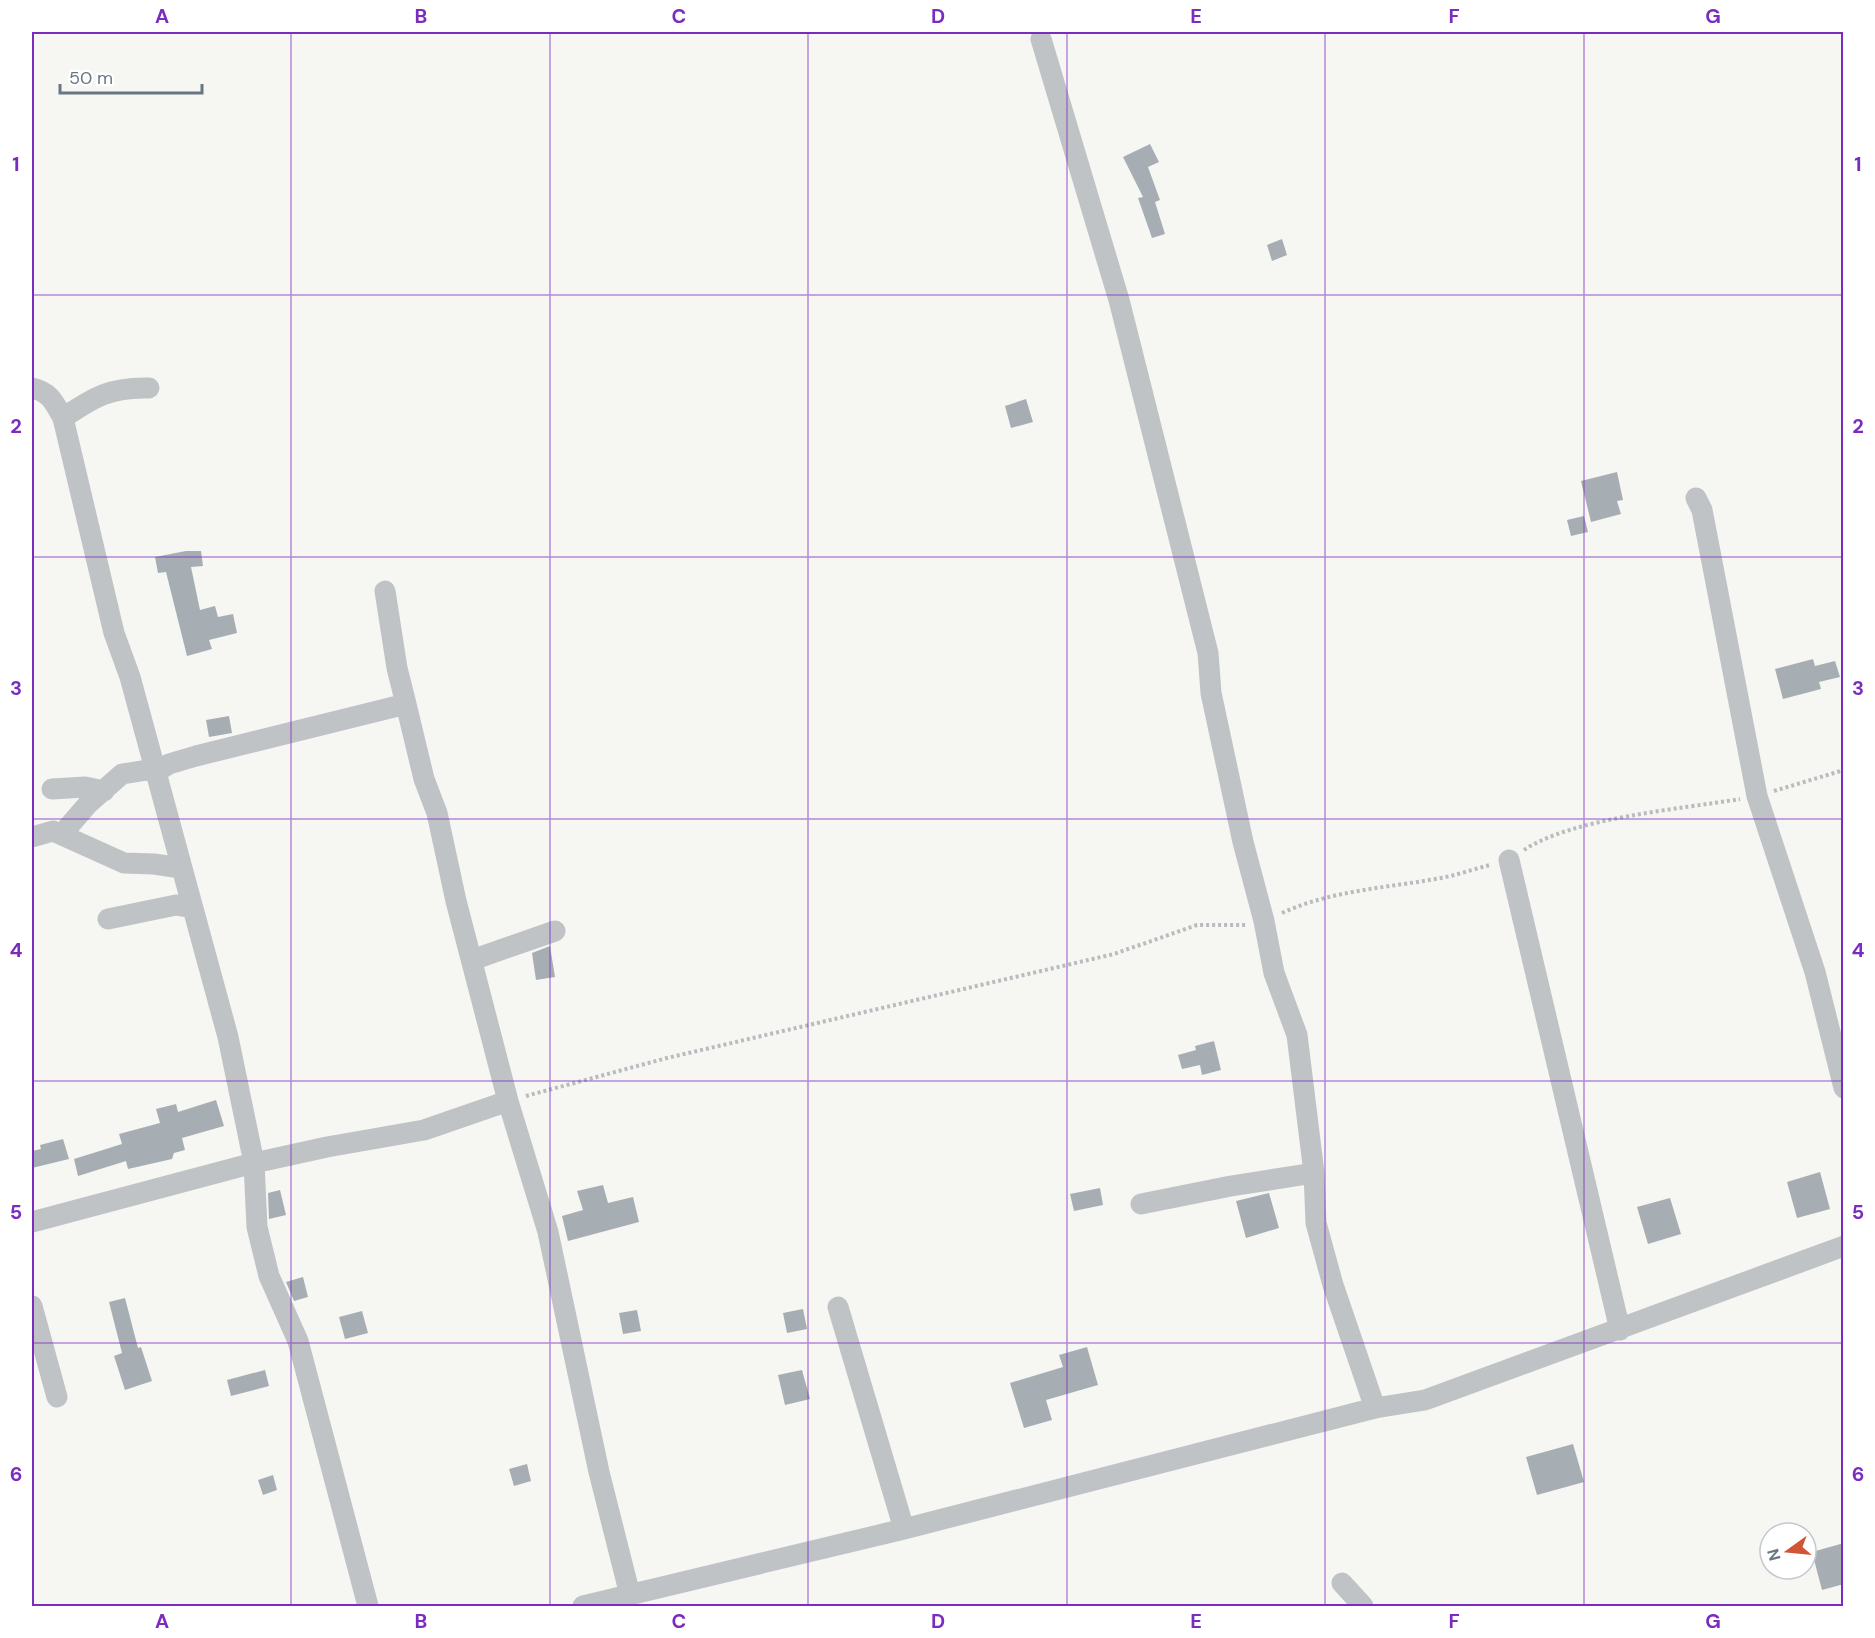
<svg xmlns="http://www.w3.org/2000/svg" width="1875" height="1638" font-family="'DM Sans',sans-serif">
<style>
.building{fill:#a7aeb3}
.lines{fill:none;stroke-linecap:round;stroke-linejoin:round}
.path{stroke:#b9bcbe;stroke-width:4;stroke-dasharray:3 3;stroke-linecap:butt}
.minor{stroke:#bfc3c6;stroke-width:21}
.grid{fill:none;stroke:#7b2cbf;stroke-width:1.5;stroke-opacity:0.55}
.neatline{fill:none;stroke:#7b2cbf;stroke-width:2}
.grid-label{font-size:20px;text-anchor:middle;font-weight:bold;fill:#7b2cbf}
</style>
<rect width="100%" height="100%" fill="#f6f6f3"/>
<path class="building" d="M 1150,144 L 1159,162 L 1148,167 L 1160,200 L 1155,202 L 1165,234 L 1152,238 L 1138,198 L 1143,197 L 1123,157 Z
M 1282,239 L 1287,255 L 1272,261 L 1267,245 Z
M 1026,399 L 1033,422 L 1011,428 L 1005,406 Z
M 1617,472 L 1623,500 L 1617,501 L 1621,514 L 1591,522 L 1581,481 Z
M 1584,516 L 1588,532 L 1571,536 L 1567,520 Z
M 186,551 L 201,551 L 203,566 L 191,567 L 200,610 L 215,606 L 218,617 L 233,614 L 237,633 L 209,640 L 212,649 L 187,656 L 166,572 L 158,573 L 155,557 Z
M 1813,659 L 1815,666 L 1835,661 L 1840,677 L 1819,682 L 1821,689 L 1783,699 L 1775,669 Z
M 229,716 L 232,733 L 209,737 L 206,720 Z
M 550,946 L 555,977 L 536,980 L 532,953 Z
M 1214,1041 L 1221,1070 L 1202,1075 L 1200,1065 L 1182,1069 L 1178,1055 L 1196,1050 L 1195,1046 Z
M 216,1100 L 224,1126 L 182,1138 L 185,1150 L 174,1153 L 172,1159 L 128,1169 L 126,1161 L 78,1176 L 74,1159 L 122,1144 L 119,1134 L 160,1123 L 156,1109 L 176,1104 L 178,1112 Z
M 63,1139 L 69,1159 L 32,1168 L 32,1151 L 41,1149 L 40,1145 Z
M 1820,1172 L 1830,1209 L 1797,1218 L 1787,1182 Z
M 603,1185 L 608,1203 L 633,1197 L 639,1222 L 568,1241 L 562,1216 L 583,1210 L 577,1191 Z
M 1100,1188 L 1103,1205 L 1074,1211 L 1070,1194 Z
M 280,1190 L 286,1215 L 269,1219 L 268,1193 Z
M 1269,1193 L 1279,1228 L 1246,1238 L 1236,1201 Z
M 1670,1198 L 1681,1234 L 1648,1244 L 1637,1207 Z
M 303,1277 L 308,1297 L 294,1301 L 286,1282 Z
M 125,1298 L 138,1348 L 141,1347 L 152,1381 L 125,1390 L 114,1356 L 122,1353 L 109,1302 Z
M 803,1309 L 807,1329 L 787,1333 L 783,1313 Z
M 637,1310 L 641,1331 L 623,1334 L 619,1313 Z
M 362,1311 L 368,1333 L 345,1339 L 339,1317 Z
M 1087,1347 L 1098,1385 L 1046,1400 L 1052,1420 L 1024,1428 L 1010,1383 L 1063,1367 L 1059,1355 Z
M 265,1370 L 269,1386 L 231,1396 L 227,1380 Z
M 802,1370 L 810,1399 L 785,1405 L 778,1375 Z
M 1573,1444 L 1584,1482 L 1537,1495 L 1526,1457 Z
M 527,1464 L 531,1481 L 514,1486 L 509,1469 Z
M 273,1475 L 277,1490 L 263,1495 L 258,1480 Z
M 1844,1543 L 1844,1584 L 1822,1590 L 1812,1552 Z"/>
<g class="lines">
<path class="path" d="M 1774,791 L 1844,770
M 1524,850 C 1572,818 1681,809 1740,799
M 1282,913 C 1332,890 1387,888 1441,878 C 1457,875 1474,869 1490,865
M 526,1096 L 667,1058 L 1114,954 L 1197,925 L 1247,925"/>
<path class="minor" d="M 1041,39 L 1119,300 L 1208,653 L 1211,693 L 1243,842 L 1264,921 L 1274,973 L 1297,1035 L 1314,1173 L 1316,1223 L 1333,1285 L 1375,1408
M 32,388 C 50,392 54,402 63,418 L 114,633 L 130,677 L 228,1037 L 254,1163 L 257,1227 L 269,1276 L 298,1341 L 368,1606
M 63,418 C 94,397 110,387 149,388
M 1696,498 L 1702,510 L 1757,796 L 1815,972 L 1844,1088
M 385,591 L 397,668 L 406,704 L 424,779 L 437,813 L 456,901 L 508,1101 L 548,1232 L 599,1472 L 630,1595
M 155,773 L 169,764 L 196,756 L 406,704
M 52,789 L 85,787 L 104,791
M 63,833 L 88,804 L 122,774 L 154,769
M 32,837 L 53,831 L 124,863 L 154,864 L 181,868
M 1509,860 L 1620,1330
M 108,919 L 176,905 L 193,908
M 472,960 L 555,931
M 1141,1204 L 1231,1186 L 1314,1173
M 32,1222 L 254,1163 L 327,1147 L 424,1130 L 508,1101
M 32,1306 L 57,1397
M 838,1307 L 904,1529
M 1342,1583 L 1363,1606
M 583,1606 L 904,1529 L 1375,1408 L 1425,1400 L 1844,1246"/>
</g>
<path class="grid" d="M 291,32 L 291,1606M 550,32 L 550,1606M 808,32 L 808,1606M 1067,32 L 1067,1606M 1325,32 L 1325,1606M 1584,32 L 1584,1606M 32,295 L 1844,295M 32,557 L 1844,557M 32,819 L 1844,819M 32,1081 L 1844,1081M 32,1343 L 1844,1343"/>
<rect width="1875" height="1638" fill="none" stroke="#ffffff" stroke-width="66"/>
<g transform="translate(1788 1551) rotate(255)"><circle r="28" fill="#ffffff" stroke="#c3c9cd" stroke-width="1.5"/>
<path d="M0-4.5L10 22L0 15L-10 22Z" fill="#d25436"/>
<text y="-9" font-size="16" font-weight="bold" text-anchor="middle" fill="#687781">N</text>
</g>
<path d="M60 84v9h142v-9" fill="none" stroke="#687781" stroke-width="3"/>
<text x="69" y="84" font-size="18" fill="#687781" stroke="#ffffff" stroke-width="4.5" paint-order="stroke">50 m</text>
<rect x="33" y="33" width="1809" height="1572" class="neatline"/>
<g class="grid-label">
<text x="162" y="23">A</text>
<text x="421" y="23">B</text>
<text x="679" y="23">C</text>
<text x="938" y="23">D</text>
<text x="1196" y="23">E</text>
<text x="1454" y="23">F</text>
<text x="1713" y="23">G</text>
<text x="16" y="171">1</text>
<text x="1858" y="171">1</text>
<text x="16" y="433">2</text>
<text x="1858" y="433">2</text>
<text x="16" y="695">3</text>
<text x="1858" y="695">3</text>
<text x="16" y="957">4</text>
<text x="1858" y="957">4</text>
<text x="16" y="1219">5</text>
<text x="1858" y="1219">5</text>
<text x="16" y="1481">6</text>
<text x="1858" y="1481">6</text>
<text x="162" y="1628">A</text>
<text x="421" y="1628">B</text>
<text x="679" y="1628">C</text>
<text x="938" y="1628">D</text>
<text x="1196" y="1628">E</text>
<text x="1454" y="1628">F</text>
<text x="1713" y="1628">G</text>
</g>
</svg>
